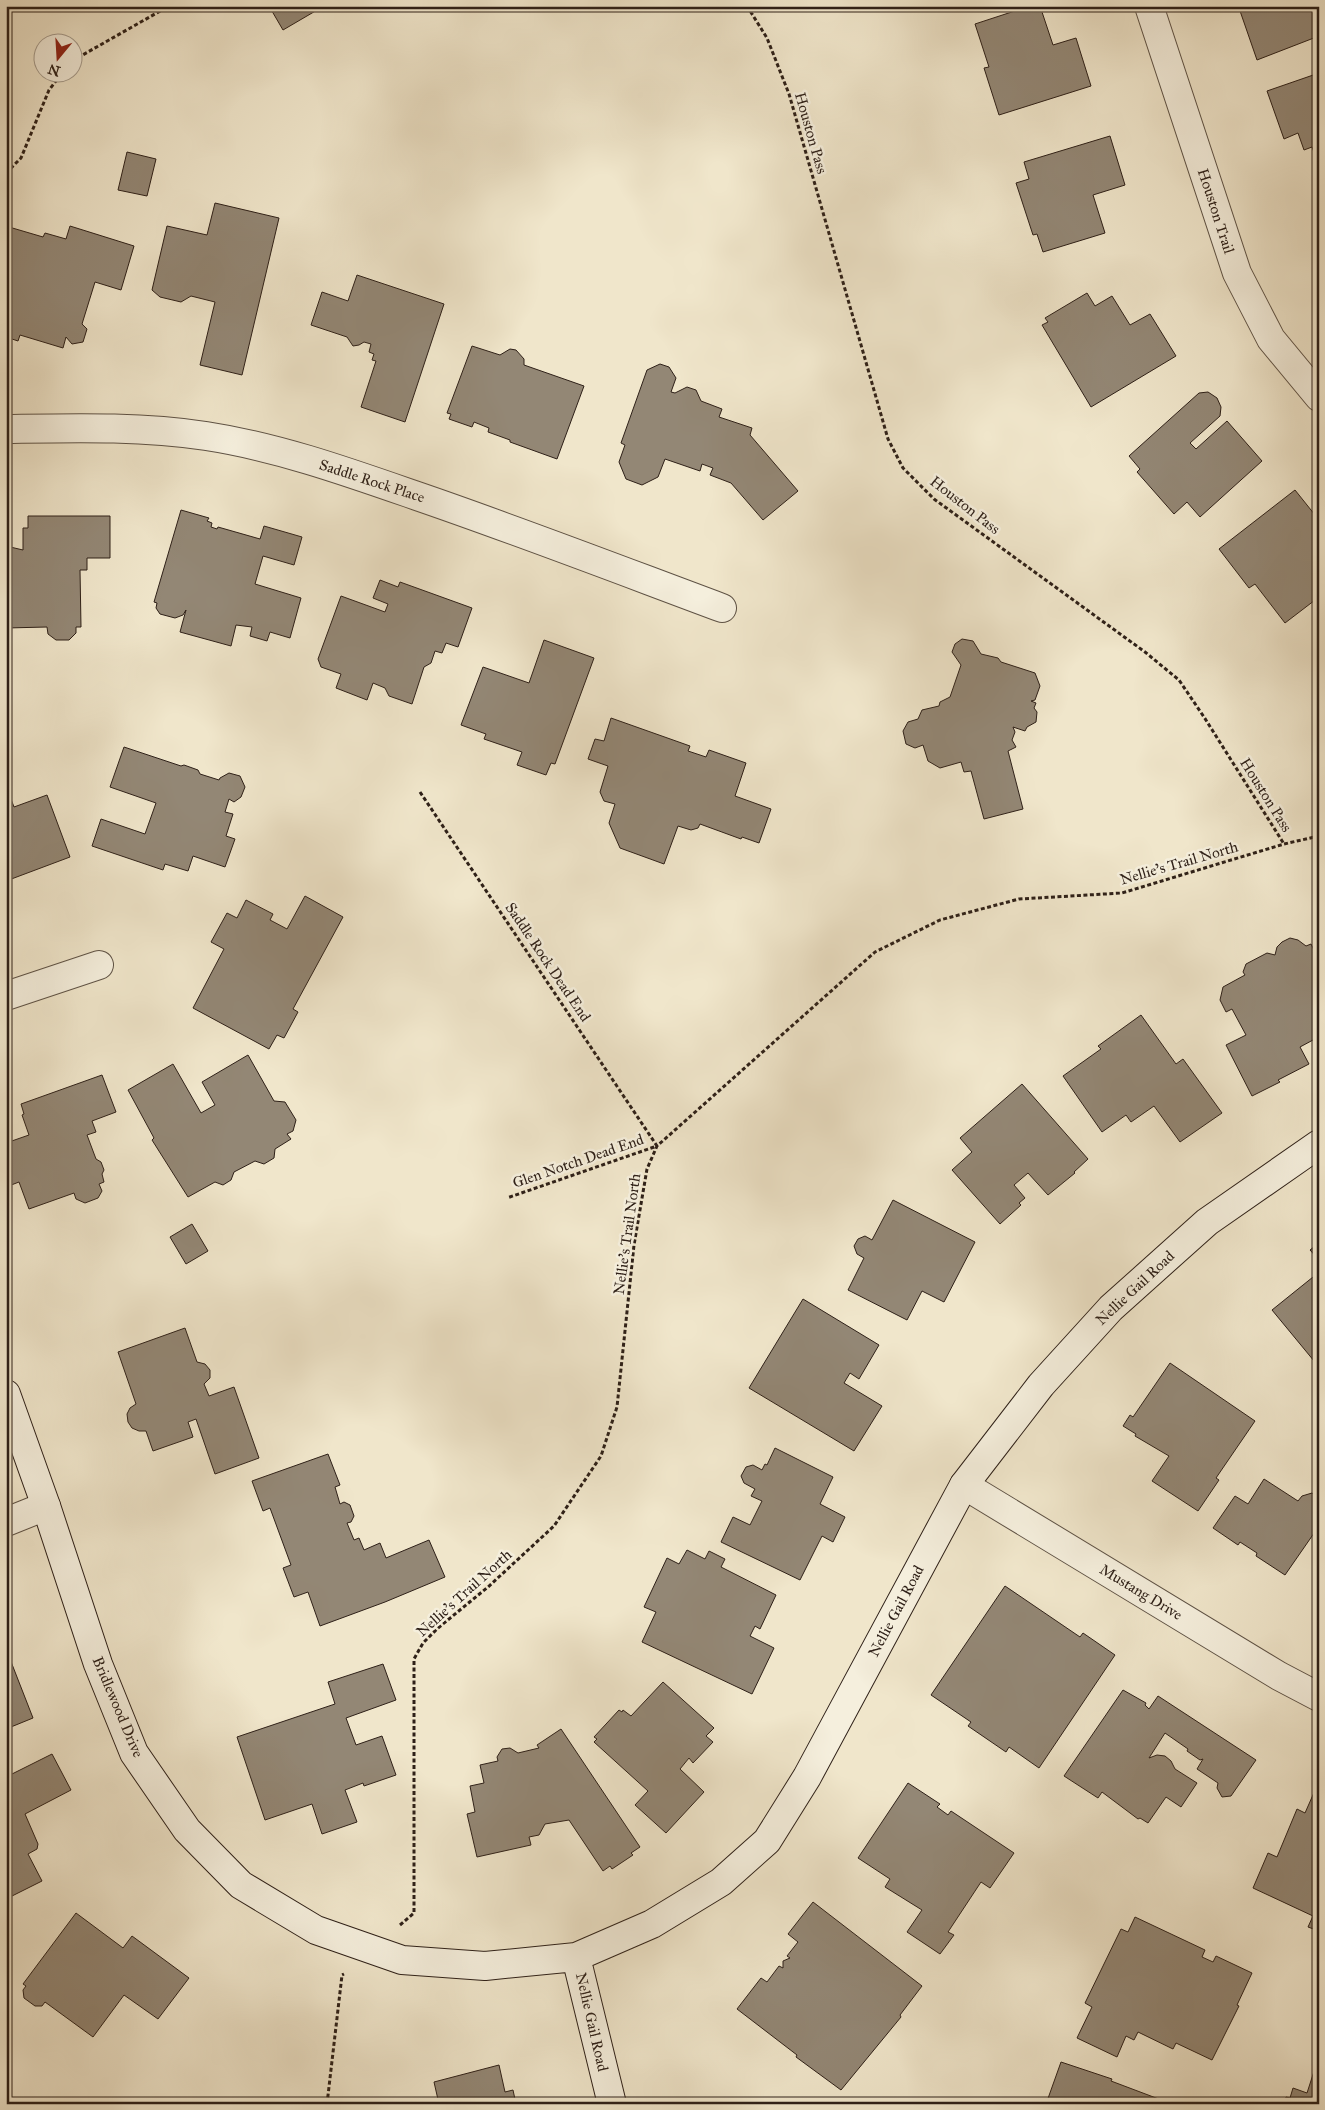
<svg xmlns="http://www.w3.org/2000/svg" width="1325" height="2110" font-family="'IM FELL Great Primer',serif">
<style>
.building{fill:#938775;stroke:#2e2018}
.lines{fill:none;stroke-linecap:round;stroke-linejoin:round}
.street-casing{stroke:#5e5245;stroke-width:30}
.secondary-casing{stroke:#2e2018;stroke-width:30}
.path{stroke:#2e2018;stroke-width:3;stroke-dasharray:4 2.5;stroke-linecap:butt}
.street{stroke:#f5efdd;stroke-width:28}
.secondary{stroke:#f5efdd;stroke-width:28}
.labels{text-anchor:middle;stroke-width:5;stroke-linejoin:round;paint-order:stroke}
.street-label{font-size:15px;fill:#2e2018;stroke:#f5efdd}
</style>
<rect width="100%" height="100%" fill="#f0e6cb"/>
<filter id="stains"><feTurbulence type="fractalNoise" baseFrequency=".004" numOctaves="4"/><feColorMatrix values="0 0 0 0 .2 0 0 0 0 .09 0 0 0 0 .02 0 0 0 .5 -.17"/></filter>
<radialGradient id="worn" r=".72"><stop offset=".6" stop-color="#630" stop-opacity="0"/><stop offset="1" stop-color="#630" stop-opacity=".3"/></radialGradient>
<path class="building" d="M 269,6 L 324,6 L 283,30 Z
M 1030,6 L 1040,6 L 1053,45 L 1076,38 L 1091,86 L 999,115 L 984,68 L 989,67 L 975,24 Z
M 1244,6 L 1319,6 L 1319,36 L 1257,60 L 1239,8 Z
M 1319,73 L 1319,166 L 1312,147 L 1304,150 L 1298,133 L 1284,139 L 1267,91 Z
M 1110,136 L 1125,185 L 1093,195 L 1105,233 L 1043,252 L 1037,234 L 1033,235 L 1016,183 L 1029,179 L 1024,162 Z
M 127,152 L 156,159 L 147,196 L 118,190 Z
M 215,203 L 279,218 L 242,375 L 200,365 L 215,302 L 191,296 L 181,302 L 160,297 L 152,290 L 167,226 L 207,235 Z
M 70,226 L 134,246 L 121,290 L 95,282 L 82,324 L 87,329 L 83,342 L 72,344 L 66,337 L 63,348 L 20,335 L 18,341 L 6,337 L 6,237 L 9,227 L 43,237 L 45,233 L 66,239 Z
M 357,275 L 444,304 L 405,422 L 361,407 L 376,361 L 372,360 L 374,354 L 369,352 L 371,344 L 364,342 L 359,345 L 353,346 L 347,337 L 311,325 L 322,292 L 348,301 Z
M 1087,293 L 1095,306 L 1112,296 L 1130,325 L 1150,314 L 1176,356 L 1091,407 L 1042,325 L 1048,322 L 1045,318 Z
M 472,346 L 500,355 L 510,349 L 516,350 L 524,359 L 524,365 L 584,386 L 557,459 L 510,442 L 510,440 L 488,432 L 489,428 L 474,422 L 472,427 L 449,419 L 451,414 L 447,413 Z
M 660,364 L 669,367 L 676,378 L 671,392 L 675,393 L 687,387 L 696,390 L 701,401 L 722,409 L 719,417 L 752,428 L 750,435 L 798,491 L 763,520 L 731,483 L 710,475 L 713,468 L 702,464 L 700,471 L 665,459 L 658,477 L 642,485 L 626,479 L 619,462 L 625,445 L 621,443 L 647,370 Z
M 1208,392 L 1217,398 L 1221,407 L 1220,416 L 1190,443 L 1196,449 L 1227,421 L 1262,461 L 1200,517 L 1187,502 L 1174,514 L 1137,472 L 1140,469 L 1129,456 L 1199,393 Z
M 1295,490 L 1319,520 L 1319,597 L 1285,623 L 1255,584 L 1249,588 L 1219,549 Z
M 181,510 L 209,518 L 207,521 L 212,523 L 211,527 L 217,529 L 218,527 L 260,539 L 264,526 L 302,537 L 294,565 L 263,556 L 255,584 L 301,598 L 290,638 L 270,632 L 267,641 L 250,636 L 252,627 L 236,625 L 231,646 L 180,632 L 186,610 L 183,615 L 175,618 L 160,614 L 156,608 L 157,603 L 154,602 Z
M 28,516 L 110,516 L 110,558 L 87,558 L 87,570 L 80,570 L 81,627 L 76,627 L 76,633 L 69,640 L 56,640 L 48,634 L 47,627 L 6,628 L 6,546 L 23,550 L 23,528 L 28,528 Z
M 380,580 L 398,587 L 400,582 L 472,608 L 458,647 L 446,643 L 442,653 L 435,651 L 431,663 L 424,667 L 412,704 L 389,696 L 385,688 L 373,683 L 367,700 L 336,688 L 341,674 L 321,667 L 318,659 L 341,596 L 385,612 L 388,604 L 373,598 Z
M 962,639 L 973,641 L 981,654 L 998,658 L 1001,662 L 1035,673 L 1040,686 L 1035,700 L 1031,701 L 1036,703 L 1034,708 L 1037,712 L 1036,722 L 1027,727 L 1025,731 L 1013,727 L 1015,732 L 1012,740 L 1016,747 L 1008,751 L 1023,809 L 984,819 L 971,771 L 964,772 L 961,762 L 940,768 L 928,761 L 923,745 L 915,748 L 906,744 L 903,731 L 908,722 L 918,719 L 922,710 L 939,706 L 940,702 L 950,697 L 961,665 L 952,652 L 955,644 Z
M 544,640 L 594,658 L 555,764 L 551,763 L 546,775 L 517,765 L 522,752 L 484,739 L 486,734 L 461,725 L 483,667 L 529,683 Z
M 611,718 L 690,746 L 688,751 L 706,757 L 709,750 L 746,763 L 735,796 L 771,809 L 759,843 L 742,837 L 741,839 L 700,824 L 698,828 L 691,830 L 678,826 L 664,864 L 620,848 L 609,823 L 615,804 L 604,801 L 600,792 L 608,766 L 588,759 L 595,739 L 604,741 Z
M 124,747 L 181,766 L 184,765 L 198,770 L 200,774 L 219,780 L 220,778 L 229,773 L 240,776 L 245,787 L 241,797 L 234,802 L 229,799 L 225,812 L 233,814 L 226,836 L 235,839 L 225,867 L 193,856 L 188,871 L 165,864 L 163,870 L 92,846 L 101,819 L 145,834 L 156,803 L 110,787 Z
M 6,786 L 14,807 L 47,795 L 70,857 L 6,881 Z
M 305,896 L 343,917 L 293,1009 L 298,1012 L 284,1038 L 277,1035 L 269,1049 L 193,1008 L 224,949 L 211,942 L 227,913 L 237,918 L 246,900 L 273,914 L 270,920 L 287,929 Z
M 1290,938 L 1298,940 L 1306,946 L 1311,944 L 1319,960 L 1319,1047 L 1313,1040 L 1300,1047 L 1309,1064 L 1278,1080 L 1280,1082 L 1252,1096 L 1226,1045 L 1246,1035 L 1232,1009 L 1226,1012 L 1220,1000 L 1223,987 L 1245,975 L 1243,972 L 1246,964 L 1267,953 L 1275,955 L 1277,947 L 1282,942 Z
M 1141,1015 L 1176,1064 L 1183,1059 L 1222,1113 L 1180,1142 L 1154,1106 L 1131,1122 L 1126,1115 L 1102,1132 L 1063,1076 L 1101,1049 L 1098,1046 Z
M 248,1055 L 274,1101 L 285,1102 L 296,1120 L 293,1131 L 287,1134 L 291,1139 L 275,1149 L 274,1158 L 264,1164 L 255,1161 L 234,1172 L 231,1180 L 223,1185 L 215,1182 L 188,1197 L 152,1140 L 154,1138 L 128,1090 L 173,1064 L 201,1113 L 215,1105 L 202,1082 Z
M 102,1075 L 116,1112 L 92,1121 L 96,1132 L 87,1135 L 96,1159 L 101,1162 L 104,1170 L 102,1174 L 104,1182 L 99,1184 L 102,1191 L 98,1198 L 85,1203 L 76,1199 L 74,1193 L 29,1209 L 19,1182 L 6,1187 L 6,1143 L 29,1135 L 22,1115 L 24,1114 L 21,1104 Z
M 1022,1084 L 1088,1159 L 1074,1172 L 1075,1173 L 1048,1195 L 1028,1173 L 1014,1185 L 1025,1198 L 1019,1203 L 1021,1205 L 1000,1224 L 952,1170 L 972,1152 L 960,1138 Z
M 893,1200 L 975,1242 L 944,1302 L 922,1291 L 907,1320 L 848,1290 L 864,1258 L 857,1254 L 854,1246 L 858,1239 L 865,1236 L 872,1240 Z
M 192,1224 L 208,1251 L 186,1264 L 170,1237 Z
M 1319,1243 L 1319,1260 L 1310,1250 Z
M 1313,1277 L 1317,1282 L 1319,1281 L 1319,1367 L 1272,1310 Z
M 803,1299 L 879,1345 L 859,1379 L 850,1373 L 844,1383 L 882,1406 L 854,1451 L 749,1388 Z
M 185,1328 L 197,1362 L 205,1364 L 210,1370 L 210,1378 L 204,1384 L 209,1396 L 234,1387 L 259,1458 L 215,1474 L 196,1419 L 188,1422 L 193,1437 L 153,1451 L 146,1431 L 139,1431 L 132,1428 L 128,1422 L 127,1414 L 130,1408 L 136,1404 L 118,1352 Z
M 1170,1363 L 1255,1421 L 1216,1478 L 1219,1480 L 1198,1511 L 1152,1481 L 1169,1456 L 1135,1436 L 1136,1434 L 1123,1426 L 1130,1415 L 1133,1417 Z
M 775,1448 L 833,1477 L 820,1504 L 845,1517 L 833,1542 L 822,1536 L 800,1580 L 721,1542 L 733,1517 L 750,1525 L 762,1501 L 751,1496 L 755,1489 L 744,1483 L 741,1476 L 746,1467 L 753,1465 L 762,1470 L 765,1464 L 767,1465 Z
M 328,1454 L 340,1485 L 335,1487 L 340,1504 L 344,1502 L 350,1505 L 354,1516 L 351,1522 L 347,1523 L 354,1540 L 359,1538 L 364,1550 L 380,1543 L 386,1558 L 429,1540 L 445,1577 L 385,1602 L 320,1626 L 308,1592 L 294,1597 L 283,1568 L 291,1565 L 270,1508 L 263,1511 L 252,1481 Z
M 1264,1479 L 1298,1501 L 1302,1496 L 1312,1493 L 1319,1498 L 1319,1526 L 1285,1575 L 1256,1556 L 1257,1553 L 1240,1542 L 1238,1545 L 1213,1528 L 1235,1496 L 1248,1504 Z
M 687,1550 L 705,1559 L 709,1551 L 725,1559 L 721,1567 L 776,1595 L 760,1629 L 755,1626 L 750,1636 L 774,1648 L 752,1694 L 642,1642 L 656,1612 L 644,1607 L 667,1558 L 679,1564 Z
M 1005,1586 L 1080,1637 L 1083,1633 L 1115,1655 L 1039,1768 L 1009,1747 L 1006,1752 L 968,1726 L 971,1722 L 931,1695 Z
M 8,1654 L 33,1718 L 6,1729 L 6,1655 Z
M 383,1664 L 396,1700 L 346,1718 L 356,1745 L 382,1736 L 396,1775 L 364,1786 L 363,1783 L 345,1790 L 357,1822 L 322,1834 L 312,1804 L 265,1820 L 237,1737 L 335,1704 L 328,1682 Z
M 663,1682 L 714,1728 L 706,1736 L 713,1742 L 693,1763 L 689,1758 L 680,1769 L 704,1792 L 666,1833 L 635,1805 L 648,1791 L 594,1742 L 597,1739 L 594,1737 L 619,1710 L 622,1712 L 623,1710 L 631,1716 Z
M 1123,1690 L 1146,1703 L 1145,1705 L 1149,1709 L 1158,1696 L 1256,1760 L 1231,1796 L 1222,1797 L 1217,1788 L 1218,1783 L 1197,1769 L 1203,1759 L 1200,1760 L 1187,1751 L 1188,1749 L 1165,1733 L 1149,1758 L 1157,1755 L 1165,1756 L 1171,1761 L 1175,1769 L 1197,1783 L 1181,1807 L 1166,1797 L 1148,1823 L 1140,1818 L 1138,1819 L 1102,1792 L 1098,1798 L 1064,1776 Z
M 561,1729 L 640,1847 L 631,1853 L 633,1855 L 612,1869 L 610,1866 L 603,1871 L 569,1820 L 545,1824 L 539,1835 L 529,1837 L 531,1845 L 477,1857 L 467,1814 L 475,1812 L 470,1786 L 484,1783 L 480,1765 L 498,1761 L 497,1757 L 502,1749 L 510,1748 L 518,1753 L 539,1748 L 537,1745 Z
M 52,1754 L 71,1790 L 25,1814 L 38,1844 L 37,1849 L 28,1854 L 42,1881 L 6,1899 L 6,1777 Z
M 908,1783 L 940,1804 L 937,1807 L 948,1815 L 951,1811 L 1014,1853 L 990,1888 L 981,1882 L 948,1932 L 954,1935 L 940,1954 L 907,1932 L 922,1910 L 885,1887 L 890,1879 L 858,1858 Z
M 1316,1788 L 1319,1789 L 1319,1931 L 1308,1927 L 1313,1916 L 1253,1888 L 1268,1853 L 1277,1857 L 1297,1809 L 1305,1813 Z
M 813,1902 L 922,1986 L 900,2015 L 901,2017 L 841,2090 L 796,2057 L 797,2055 L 737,2009 L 761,1978 L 767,1982 L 779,1966 L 783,1968 L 783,1961 L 790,1958 L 787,1956 L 798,1942 L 788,1934 Z
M 76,1913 L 123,1948 L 132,1936 L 189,1978 L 158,2019 L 124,1995 L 93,2037 L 45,2002 L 42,2006 L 35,2006 L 24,1998 L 23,1990 L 26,1986 L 23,1984 Z
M 1135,1917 L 1205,1950 L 1202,1957 L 1213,1962 L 1216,1956 L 1252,1973 L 1237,2005 L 1239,2006 L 1212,2060 L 1176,2043 L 1173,2049 L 1138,2032 L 1134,2040 L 1126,2036 L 1117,2057 L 1077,2038 L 1092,2007 L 1085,2003 L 1121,1929 L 1128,1932 Z
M 1061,2062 L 1112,2079 L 1111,2081 L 1172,2104 L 1046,2104 Z
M 1317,2062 L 1319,2063 L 1319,2104 L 1284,2104 L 1286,2097 L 1290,2098 L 1293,2088 L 1307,2093 Z
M 499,2065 L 505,2092 L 513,2090 L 516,2104 L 439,2104 L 434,2082 Z"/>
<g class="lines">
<defs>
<path id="street" d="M 1149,6 L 1237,273 L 1271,339 L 1319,397
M 6,429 C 73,428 140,426 206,436 C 278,447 348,472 417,496 C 519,531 620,570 722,608
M 6,996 L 99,965
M 964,1485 L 1279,1676 L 1319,1697
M 6,1522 L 46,1506"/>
<path id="secondary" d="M 6,1394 L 46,1506 L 98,1664 L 134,1753 L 187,1830 L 241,1885 L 316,1930 L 402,1960 L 485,1966 L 576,1957 L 652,1924 L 721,1882 L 767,1841 L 807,1777 L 964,1485 L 1041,1385 L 1111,1308 L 1207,1222 L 1319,1144
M 576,1957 L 612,2104"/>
</defs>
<use href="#street" class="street-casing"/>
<use href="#secondary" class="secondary-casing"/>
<path class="path" d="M 747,6 L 767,38 L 789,94 L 888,439 L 903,468 L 934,499 L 1145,652 L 1179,680 L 1204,717 L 1284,844
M 72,61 L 169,6
M 6,173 L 21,158 L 49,90 L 63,72
M 420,792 L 657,1146 L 507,1198
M 400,1925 L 414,1913 L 414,1659 L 423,1643 L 438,1628 L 488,1587 L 554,1526 L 601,1456 L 617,1407 L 634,1245 L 647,1169 L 657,1146 L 875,952 L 940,920 L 1019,899 L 1122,893 L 1284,844 L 1319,836
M 327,2104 L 342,1975 L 344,1974"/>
<use href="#street" class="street"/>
<use href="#secondary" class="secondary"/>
</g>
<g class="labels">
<g class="street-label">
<text transform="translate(811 133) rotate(74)" y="5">Houston Pass</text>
<text transform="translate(1216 211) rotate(72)" y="5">Houston Trail</text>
<text transform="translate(372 481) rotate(18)" y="5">Saddle Rock Place</text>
<text transform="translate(965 505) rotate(38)" y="5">Houston Pass</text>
<text transform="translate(1266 795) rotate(58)" y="5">Houston Pass</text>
<text transform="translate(1179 863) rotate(-16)" y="5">Nellie's Trail North</text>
<text transform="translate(548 962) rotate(56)" y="5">Saddle Rock Dead End</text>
<text transform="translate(578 1161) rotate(-19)" y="5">Glen Notch Dead End</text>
<text transform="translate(627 1234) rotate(-82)" y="5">Nellie's Trail North</text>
<text transform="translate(1135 1288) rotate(-43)" y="5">Nellie Gail Road</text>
<text transform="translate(1141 1592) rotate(31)" y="5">Mustang Drive</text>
<text transform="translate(464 1593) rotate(-42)" y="5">Nellie's Trail North</text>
<text transform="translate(896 1611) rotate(-62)" y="5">Nellie Gail Road</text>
<text transform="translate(118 1707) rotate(67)" y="5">Bridlewood Drive</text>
<text transform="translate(592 2022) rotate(77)" y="5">Nellie Gail Road</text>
</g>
</g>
<rect width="1325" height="2110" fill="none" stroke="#f0e6cb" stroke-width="25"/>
<rect x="8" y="8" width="1310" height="2095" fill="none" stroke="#2e2018" stroke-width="2.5"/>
<rect x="12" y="12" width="1300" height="2085" fill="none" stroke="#2e2018"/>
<g transform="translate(58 58) rotate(198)"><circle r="24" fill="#f5efdd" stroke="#a59c8e"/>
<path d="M0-4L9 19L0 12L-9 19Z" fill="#8f2418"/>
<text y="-8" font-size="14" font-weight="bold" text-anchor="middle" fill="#2e2018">N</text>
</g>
<rect width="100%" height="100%" filter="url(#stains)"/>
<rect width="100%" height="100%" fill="url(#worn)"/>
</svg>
